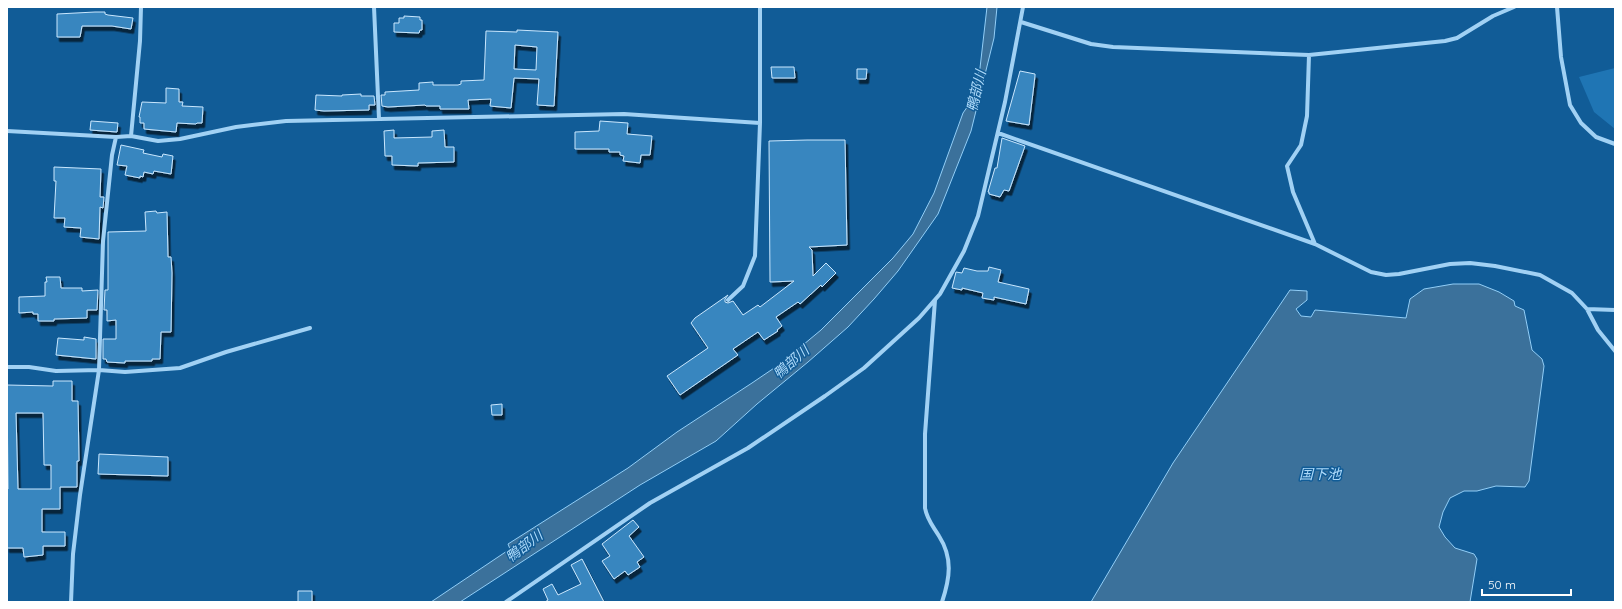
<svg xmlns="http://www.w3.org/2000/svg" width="1622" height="609" font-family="Quicksand,'Noto Sans JP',sans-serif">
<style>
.green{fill:#1f75b4}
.water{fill:#3b719b;stroke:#92cef7}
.building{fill:#3986bf;stroke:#c9e7fe;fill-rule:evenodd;filter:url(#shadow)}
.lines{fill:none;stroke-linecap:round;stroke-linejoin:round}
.street{stroke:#a1d1f4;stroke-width:4}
.labels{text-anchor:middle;stroke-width:3;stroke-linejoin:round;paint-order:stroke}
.water-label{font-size:14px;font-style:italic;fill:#addafa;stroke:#115c97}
</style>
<defs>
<filter id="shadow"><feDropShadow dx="2.5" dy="4.5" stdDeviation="0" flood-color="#0009"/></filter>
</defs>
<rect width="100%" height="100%" fill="#115c97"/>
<path class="green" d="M 1615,68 L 1615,129 L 1594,112 L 1579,77 Z"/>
<path class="water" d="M 987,7 L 997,7 L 994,38 L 971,131 L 938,214 L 898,271 L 874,299 L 848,327 L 808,362 L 757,404 L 716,441 L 640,485 L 460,602 L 431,602 L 510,549 L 508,544 L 628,468 L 677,432 L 752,383 L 780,364 L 821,330 L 893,258 L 913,234 L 934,193 L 963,113 L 970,103 L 980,68 Z
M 1453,284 L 1479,284 L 1499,292 L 1514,301 L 1515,306 L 1524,310 L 1532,350 L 1542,359 L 1544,366 L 1529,481 L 1525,487 L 1496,486 L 1477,491 L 1464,491 L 1450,498 L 1443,512 L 1439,527 L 1445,537 L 1455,548 L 1474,554 L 1477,559 L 1470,602 L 1091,602 L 1173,463 L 1290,290 L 1307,291 L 1307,300 L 1296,309 L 1301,316 L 1311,317 L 1315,310 L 1406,318 L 1410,299 L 1424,289 Z"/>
<path class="building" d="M 95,12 L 105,12 L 105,14 L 108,15 L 133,18 L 131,29 L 112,26 L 82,26 L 80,37 L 57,37 L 57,14 Z
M 404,16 L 420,17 L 420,20 L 422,20 L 422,30 L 420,30 L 419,33 L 394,32 L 394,23 L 399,23 L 399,18 L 404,18 Z
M 517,30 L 558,32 L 554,106 L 537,105 L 539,79 L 514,78 L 511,108 L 490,106 L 491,99 L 468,100 L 469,109 L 440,109 L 440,106 L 426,106 L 425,105 L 388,107 L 382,106 L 381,95 L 385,95 L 385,92 L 419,90 L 419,83 L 433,82 L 433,85 L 458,85 L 461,84 L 461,81 L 484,80 L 486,31 L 517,32 ZM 515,45 L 537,47 L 536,70 L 514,69 Z
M 771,67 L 794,67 L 795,78 L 772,78 Z
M 857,69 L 867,69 L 866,79 L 857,79 Z
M 1020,71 L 1035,74 L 1035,76 L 1029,125 L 1006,121 Z
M 166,88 L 179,89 L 179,102 L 183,102 L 182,106 L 203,107 L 202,123 L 197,123 L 196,124 L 177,123 L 176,132 L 144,129 L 144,123 L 140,123 L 140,117 L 139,117 L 142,102 L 166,103 Z
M 361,94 L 361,96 L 374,96 L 375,105 L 369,105 L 369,110 L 324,111 L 315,110 L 316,95 L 342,96 L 342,95 Z
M 91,121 L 118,123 L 117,132 L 90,130 Z
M 600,121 L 628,123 L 627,134 L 652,136 L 650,155 L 641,155 L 640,163 L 623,161 L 624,156 L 620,155 L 620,152 L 609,152 L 609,149 L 575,149 L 575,132 L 599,131 Z
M 394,130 L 394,138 L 432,137 L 432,131 L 444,130 L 445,147 L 454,147 L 454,162 L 418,163 L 418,166 L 392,165 L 392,156 L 385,156 L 384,131 Z
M 1002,138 L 1025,146 L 1009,191 L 1004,190 L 1000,197 L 989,194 L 989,192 L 988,192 L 995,168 L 997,168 Z
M 807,140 L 845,140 L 847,245 L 809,247 L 812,250 L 813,276 L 826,263 L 836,273 L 822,287 L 821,285 L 800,304 L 798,302 L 776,317 L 782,326 L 777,330 L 778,331 L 764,340 L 758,332 L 733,349 L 738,355 L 680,395 L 667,376 L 708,348 L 691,323 L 695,318 L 728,295 L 725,299 L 725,302 L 728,303 L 733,301 L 743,315 L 758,305 L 760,307 L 794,281 L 770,282 L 769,141 Z
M 121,145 L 144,150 L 143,153 L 162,157 L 163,154 L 173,156 L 171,174 L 154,171 L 153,174 L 144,172 L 143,177 L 140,176 L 140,178 L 125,175 L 127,166 L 117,165 Z
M 54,167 L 101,169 L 100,197 L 104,197 L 103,208 L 100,207 L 99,239 L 80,237 L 81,228 L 64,227 L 65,218 L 54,218 L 56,181 L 54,181 Z
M 156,211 L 157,213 L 167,212 L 168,257 L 171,257 L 172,273 L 171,332 L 161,332 L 160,359 L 152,359 L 152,361 L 125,361 L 125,363 L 107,362 L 106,359 L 103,359 L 103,339 L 116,339 L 116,320 L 107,321 L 107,310 L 104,310 L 105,290 L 108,290 L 108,232 L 146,231 L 145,212 Z
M 989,267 L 1001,270 L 998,282 L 1029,289 L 1026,304 L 994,297 L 994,300 L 982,298 L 983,293 L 962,288 L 962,290 L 952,288 L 956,272 L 962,273 L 964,268 L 977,271 L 988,271 Z
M 46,277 L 60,277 L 61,288 L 82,288 L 82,291 L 98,290 L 97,310 L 87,310 L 87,318 L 54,319 L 54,321 L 38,321 L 38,314 L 33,314 L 33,312 L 19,313 L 19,297 L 45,296 L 45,282 L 47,282 Z
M 84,337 L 96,339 L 96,359 L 56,355 L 58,338 L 84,340 Z
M 53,381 L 72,381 L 72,401 L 78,401 L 79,461 L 77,461 L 77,487 L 60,487 L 60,509 L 42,509 L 42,532 L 65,532 L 65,546 L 43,546 L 43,555 L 24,557 L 23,548 L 7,548 L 7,489 L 8,489 L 7,385 L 53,386 ZM 16,413 L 43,413 L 44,465 L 51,465 L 51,489 L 18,489 Z
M 502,404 L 502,415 L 492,415 L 491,405 Z
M 99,454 L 168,457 L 168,476 L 98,474 Z
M 633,520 L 639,527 L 629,536 L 644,557 L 637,562 L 640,567 L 628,575 L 625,571 L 614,579 L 602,561 L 610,556 L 602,544 Z
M 582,559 L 604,602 L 545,602 L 548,600 L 543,589 L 552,584 L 558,595 L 581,584 L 571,565 Z
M 298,591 L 312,591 L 312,602 L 298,602 Z"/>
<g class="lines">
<path class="street" d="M 374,7 L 379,119
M 1557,7 L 1561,57 L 1570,105 L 1581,123 L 1596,137 L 1615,144
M 1021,22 L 1091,44 L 1113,47 L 1309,55 L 1445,41 L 1457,38 L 1493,16 L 1514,7
M 1309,55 L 1307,116 L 1301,145 L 1287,166 L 1293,192 L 1315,244
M 7,131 L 116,137 L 131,136 L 158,141 L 180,139 L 236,127 L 286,121 L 624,114 L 760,123 L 760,7
M 998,133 L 1315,244 L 1371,272 L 1386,275 L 1399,274 L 1450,264 L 1470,263 L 1495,266 L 1540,275 L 1572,293 L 1587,309 L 1598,330 L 1615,351
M 131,136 L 140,41 L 141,7
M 728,300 L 743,286 L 755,256 L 760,123
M 935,300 L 925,434 L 925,508 C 927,520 933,526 939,536 C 953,558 950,578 942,602
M 1587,309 L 1615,310
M 7,367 L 29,367 L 56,371 L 99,370 L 125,372 L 180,368 L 226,352 L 310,328
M 71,602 L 73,554 L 80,495 L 99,370 L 103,241 L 112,155 L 116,137
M 506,602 L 650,503 L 748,448 L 825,396 L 864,368 L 919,318 L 940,294 L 964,251 L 978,216 L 1005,102 L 1023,7"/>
</g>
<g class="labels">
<g class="water-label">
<text transform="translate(976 91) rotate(-77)" y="5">鴨部川</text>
<text transform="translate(791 362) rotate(-41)" y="5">鴨部川</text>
<text x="1320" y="479">国下池</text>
<text transform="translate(524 546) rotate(-37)" y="5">鴨部川</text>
</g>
</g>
<rect width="1622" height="609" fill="none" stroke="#ffffff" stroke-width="16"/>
<path d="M1482 589v6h89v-6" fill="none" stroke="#ffffff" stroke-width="2"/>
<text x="1488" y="589" font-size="12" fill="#ffffff" stroke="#115c97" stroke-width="3" paint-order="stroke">50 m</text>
</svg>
